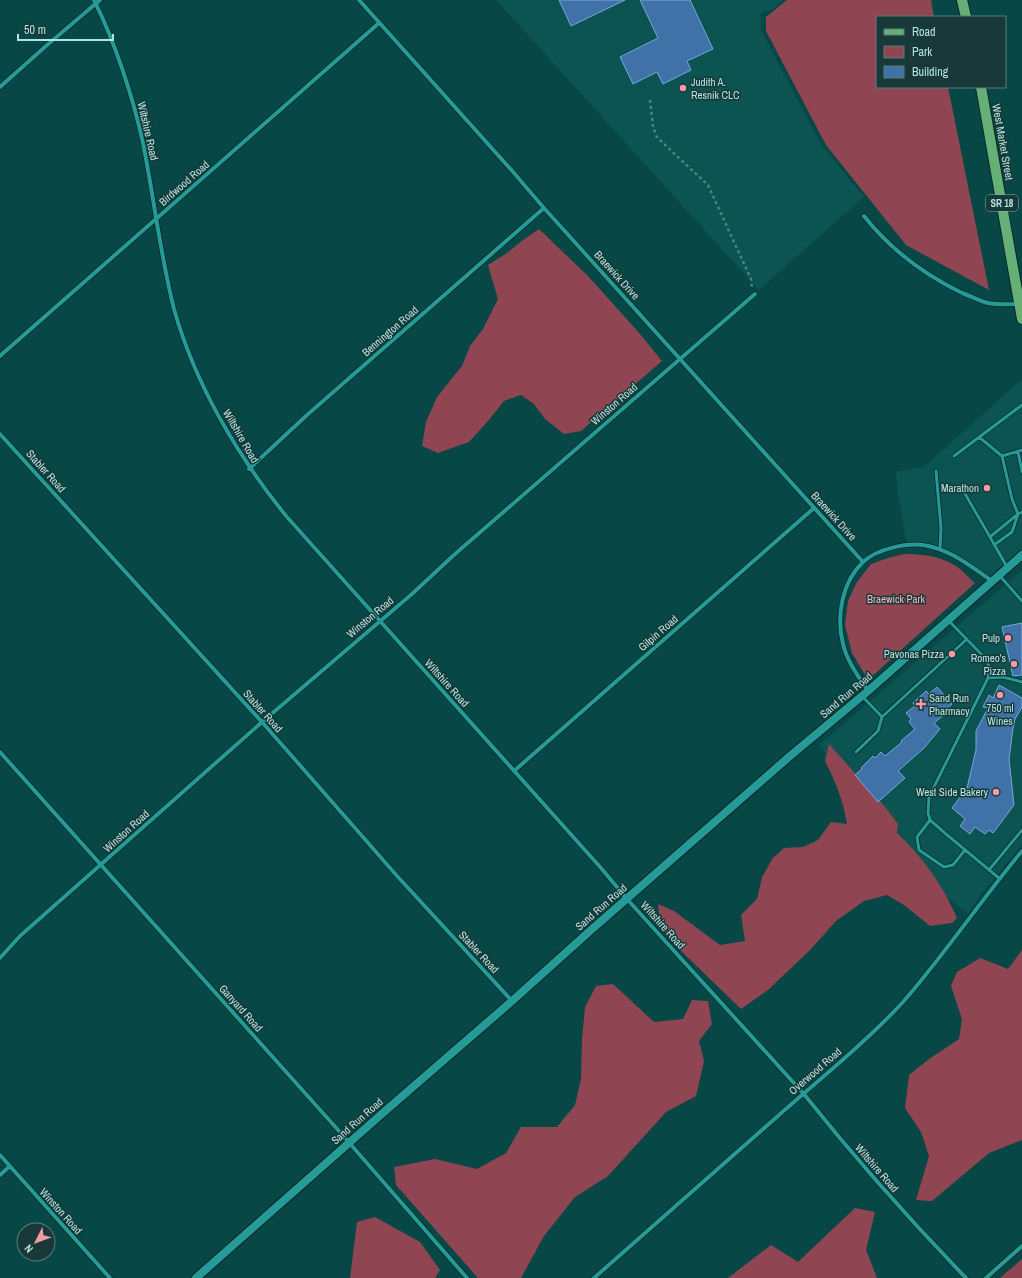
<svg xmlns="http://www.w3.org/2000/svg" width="1022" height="1278" font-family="'Archivo Narrow',sans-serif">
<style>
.built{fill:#0b5452}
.green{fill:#8f4652}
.building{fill:#4172a7;stroke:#74a7de}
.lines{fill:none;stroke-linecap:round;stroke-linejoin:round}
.lane-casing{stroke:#072a29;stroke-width:4.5}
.street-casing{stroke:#072a29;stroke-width:5.5}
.secondary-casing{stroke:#072a29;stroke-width:10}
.primary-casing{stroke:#072a29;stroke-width:12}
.path{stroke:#498380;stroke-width:2.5;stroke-dasharray:3 3;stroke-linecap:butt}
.lane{stroke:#269a96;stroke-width:3}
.street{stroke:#269a96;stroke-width:4}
.secondary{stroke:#269a96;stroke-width:8}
.primary{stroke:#66b077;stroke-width:10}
.poi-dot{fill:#f49aa6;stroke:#183938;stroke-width:1.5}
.labels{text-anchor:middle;stroke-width:3;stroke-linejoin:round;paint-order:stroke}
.shield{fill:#183938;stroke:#85b1ae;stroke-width:1}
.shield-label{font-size:10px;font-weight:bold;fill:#b4e4e1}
.poi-label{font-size:11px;fill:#b4e4e1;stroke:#183938;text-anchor:end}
.street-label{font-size:11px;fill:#b4e4e1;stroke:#183938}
.park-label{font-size:11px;fill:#f1b8be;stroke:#183938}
</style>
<rect width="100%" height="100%" fill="#074745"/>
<path class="built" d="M 496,0 L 783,0 L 772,10 L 761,13 L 761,30 L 822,146 L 864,197 L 759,290 Z
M 1022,379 L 1022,555 L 992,581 L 955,556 L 922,545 L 907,546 L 898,492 L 896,472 L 924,467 Z
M 1022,570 L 1022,845 L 978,898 L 968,914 L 880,844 L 885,829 L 819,745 Z"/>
<path class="green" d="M 787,0 L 931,0 L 934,17 L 877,17 L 877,87 L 948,87 L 989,290 L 906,245 L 826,145 L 766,31 L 766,17 Z
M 539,229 L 588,276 L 640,334 L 662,361 L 581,431 L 564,434 L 545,419 L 534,404 L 521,395 L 504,401 L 488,421 L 469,442 L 438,453 L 422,446 L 426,422 L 437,397 L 462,366 L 470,346 L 483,329 L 498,299 L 488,265 L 507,253 L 523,240 Z
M 904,554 C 923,554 940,556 956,566 C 963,571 969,578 975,583 L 868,680 L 852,653 L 845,625 L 848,601 L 857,582 L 871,564 L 888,558 Z
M 829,744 L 886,808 L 898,824 L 897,833 C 923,857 943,886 957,918 L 952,923 L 930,926 L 904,905 L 887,895 L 864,901 L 836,921 L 810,950 L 768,990 L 741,1009 L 677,947 L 660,926 L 658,904 L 674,911 L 720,945 L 745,941 L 741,915 L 757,899 L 762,877 L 773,858 L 784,848 L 803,847 L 818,840 L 831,822 L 847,824 C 843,800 836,783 825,761 Z
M 1022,950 L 1022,1140 L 989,1153 L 932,1201 L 916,1200 L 929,1156 L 921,1132 L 905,1108 L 909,1075 L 929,1059 L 959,1039 L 962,1019 L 951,986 L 957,972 L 980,958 L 1008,969 Z
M 613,984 L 654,1022 L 683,1019 L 692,1000 L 708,1001 L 712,1024 L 699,1041 L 704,1061 L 696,1096 L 666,1112 L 608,1176 L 575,1197 L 544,1236 L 521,1278 L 478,1278 L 396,1185 L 394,1167 L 435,1159 L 477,1169 L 506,1153 L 521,1127 L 557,1127 L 575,1105 L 581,1079 L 582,1039 L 585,1007 L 596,986 Z
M 855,1208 L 875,1212 L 866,1250 L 877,1278 L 728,1278 L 771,1245 L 798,1262 Z
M 375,1217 L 420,1242 L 440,1270 L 435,1278 L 350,1278 L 357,1222 Z
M 1022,1259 L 1022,1278 L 1000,1278 Z"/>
<path class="building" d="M 559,0 L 625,0 L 571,26 Z
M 640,0 L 690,0 L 713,49 L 687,61 L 691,70 L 663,84 L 657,72 L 633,84 L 620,57 L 658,38 Z
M 1022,623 L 1022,675 L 1013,676 L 1002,627 Z
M 999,685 L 1022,698 L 1022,707 L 1015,719 L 1013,728 L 1009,759 L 1014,805 L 993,833 L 989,830 L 985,834 L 975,827 L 970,834 L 960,826 L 965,819 L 952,808 L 967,788 L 976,750 L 976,731 L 988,708 L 983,707 L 989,695 L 993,698 Z
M 937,687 L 952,704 L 943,712 L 945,714 L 934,723 L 940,729 L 924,748 L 898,771 L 905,778 L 878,802 L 855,775 L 862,769 L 861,768 L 873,756 L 875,758 L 881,752 L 885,756 L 902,742 L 901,741 L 915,729 L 909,722 L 911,719 L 906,713 L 915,706 L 913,703 L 926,691 L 929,694 Z"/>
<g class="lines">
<defs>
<path id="lane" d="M 979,437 L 1002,456
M 1018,452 L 1022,472
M 954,456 L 1022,405
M 936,471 L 941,528 L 940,550
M 964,492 L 990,537
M 994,545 L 1012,532 L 1018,514 L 1022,512
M 1007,567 L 990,537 L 1018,514 L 1012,499 L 1002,456 L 1022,450
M 999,575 L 1022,601
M 949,621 L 984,657 L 989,666 L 988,678 L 929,797 L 928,813 L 930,820 L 946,834 L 1000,879
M 988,678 L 1003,677 L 1022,682
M 882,717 L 967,639
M 856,752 L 878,731 L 882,717 L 862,696
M 930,820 L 917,837 L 919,850 L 944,867 L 953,865 L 965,850
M 989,870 L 1022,830"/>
<path id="street" d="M 94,0 C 115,42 133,97 143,143 C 154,198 160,254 174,309 C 195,384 238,457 287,517 L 601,868 L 627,899 L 803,1093 C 854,1157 909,1219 966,1278
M 359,0 L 514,173 L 544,208 L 863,562
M 0,87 L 46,46 L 100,0
M 864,216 C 890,249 925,275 962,293 C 971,296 979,301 988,303 C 998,305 1008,304 1018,304
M 0,356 L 379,23
M 0,434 L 262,722 L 398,877 L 512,1001
M 249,469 L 307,415 L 544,208
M 868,691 C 858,676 847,661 843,644 C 836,616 842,582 863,562 C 877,549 905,543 923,545 C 950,549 970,566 992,581
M 0,752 L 339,1131 L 467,1278
M 514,771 L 814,508
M 0,958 L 20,936 L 262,722 L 412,594 L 455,554 L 755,294
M 0,1155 L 110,1278
M 0,1175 L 9,1167
M 594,1278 C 656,1224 717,1169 779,1115 C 821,1078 865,1043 903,1002 C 945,954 981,900 1022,851
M 986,1278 L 1022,1246"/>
<path id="secondary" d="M 196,1278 L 384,1112 L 512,1001 L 591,930 L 790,756 L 868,691 L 1022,555"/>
<path id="primary" d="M 962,0 L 966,17
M 981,87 L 1022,319"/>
</defs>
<use href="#lane" class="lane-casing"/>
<use href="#street" class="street-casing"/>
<use href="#secondary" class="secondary-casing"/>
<use href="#primary" class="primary-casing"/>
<path class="path" d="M 650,100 L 653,126 L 656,136 L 663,143 L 708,185 L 751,279 L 752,288"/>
<use href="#lane" class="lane"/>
<use href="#street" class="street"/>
<use href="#secondary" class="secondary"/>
<use href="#primary" class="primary"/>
</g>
<g class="poi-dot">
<circle cx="683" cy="88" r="4"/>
<circle cx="987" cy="488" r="4"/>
<circle cx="1008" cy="638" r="4"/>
<circle cx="952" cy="654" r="4"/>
<circle cx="1014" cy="664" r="4"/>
<circle cx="1000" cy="695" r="4"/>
<path d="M919 698h4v4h4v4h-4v4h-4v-4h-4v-4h4z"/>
<circle cx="996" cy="792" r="4"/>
</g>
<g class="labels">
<rect class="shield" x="986" y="195" width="32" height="16" rx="3"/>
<g class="shield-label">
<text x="1002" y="207">SR 18</text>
</g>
<g class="poi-label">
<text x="691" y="86" text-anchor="start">Judith A.<tspan x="691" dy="13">Resnik CLC</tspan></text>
<text x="979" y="492">Marathon</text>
<text x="1000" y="642">Pulp</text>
<text x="944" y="658">Pavonas Pizza</text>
<text x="1006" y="662">Romeo's<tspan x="1006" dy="13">Pizza</tspan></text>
<text x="929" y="702" text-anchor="start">Sand Run<tspan x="929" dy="13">Pharmacy</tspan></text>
<text x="1000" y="712" text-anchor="middle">750 ml<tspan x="1000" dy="13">Wines</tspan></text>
<text x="988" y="796">West Side Bakery</text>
</g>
<g class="street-label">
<text transform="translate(148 131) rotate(77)" y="4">Wiltshire Road</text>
<text transform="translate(1003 142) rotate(80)" y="4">West Market Street</text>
<text transform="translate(184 183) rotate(-41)" y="4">Birdwood Road</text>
<text transform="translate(617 275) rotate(48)" y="4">Braewick Drive</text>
<text transform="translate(390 331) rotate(-41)" y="4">Bennington Road</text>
<text transform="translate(614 404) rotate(-41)" y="4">Winston Road</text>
<text transform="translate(241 436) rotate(60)" y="4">Wiltshire Road</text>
<text transform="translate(46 471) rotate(48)" y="4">Stabler Road</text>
<text transform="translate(834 516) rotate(48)" y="4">Braewick Drive</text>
<text transform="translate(370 617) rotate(-40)" y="4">Winston Road</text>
<text transform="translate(658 633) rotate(-41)" y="4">Gilpin Road</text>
<text transform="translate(447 683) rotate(48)" y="4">Wiltshire Road</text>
<text transform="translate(846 695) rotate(-40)" y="4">Sand Run Road</text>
<text transform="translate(263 711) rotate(48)" y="4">Stabler Road</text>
<text transform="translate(126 831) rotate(-42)" y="4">Winston Road</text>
<text transform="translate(601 907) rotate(-41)" y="4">Sand Run Road</text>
<text transform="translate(663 925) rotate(48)" y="4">Wiltshire Road</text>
<text transform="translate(479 952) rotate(47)" y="4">Stabler Road</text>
<text transform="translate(241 1008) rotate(48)" y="4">Ganyard Road</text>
<text transform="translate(815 1071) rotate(-41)" y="4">Overwood Road</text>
<text transform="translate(357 1121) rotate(-41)" y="4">Sand Run Road</text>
<text transform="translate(877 1168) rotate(49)" y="4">Wiltshire Road</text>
<text transform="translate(61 1211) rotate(48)" y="4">Winston Road</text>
</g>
<g class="park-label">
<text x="896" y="603">Braewick Park</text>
</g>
</g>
<rect x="876" y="16" width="130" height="72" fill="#183938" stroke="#567d7c"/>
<rect x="884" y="29" width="20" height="6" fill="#66b077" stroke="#567d7c"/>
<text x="912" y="36" font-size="12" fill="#b4e4e1">Road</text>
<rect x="884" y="46" width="20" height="12" fill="#8f4652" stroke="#567d7c"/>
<text x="912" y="56" font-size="12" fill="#b4e4e1">Park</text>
<rect x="884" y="66" width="20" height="12" fill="#4172a7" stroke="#567d7c"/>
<text x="912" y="76" font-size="12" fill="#b4e4e1">Building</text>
<g transform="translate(36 1242) rotate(228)"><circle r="19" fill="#183938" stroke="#567d7c"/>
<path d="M0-3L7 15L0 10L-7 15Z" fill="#f49aa6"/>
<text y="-6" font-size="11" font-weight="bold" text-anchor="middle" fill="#b4e4e1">N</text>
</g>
<path d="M18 34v6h95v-6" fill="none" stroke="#b4e4e1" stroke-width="2"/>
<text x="24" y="34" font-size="12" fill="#b4e4e1" stroke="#183938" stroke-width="3" paint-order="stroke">50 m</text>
</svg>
